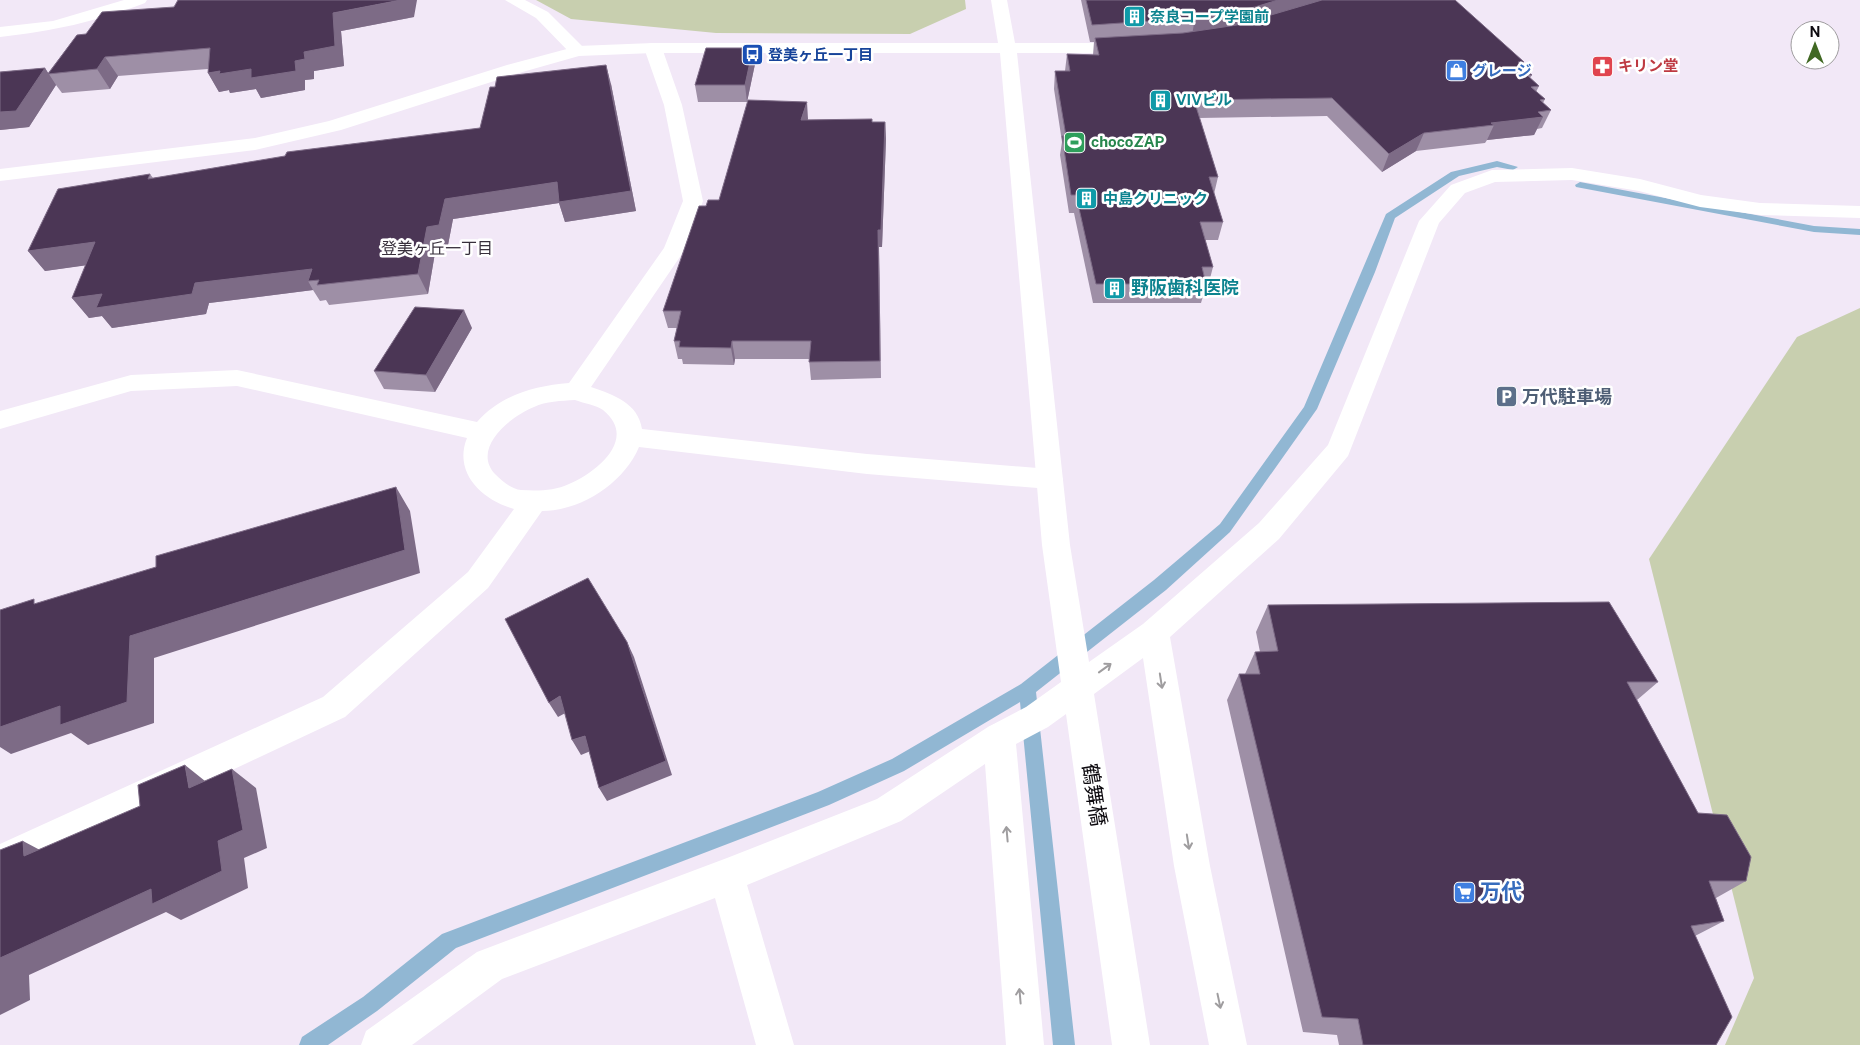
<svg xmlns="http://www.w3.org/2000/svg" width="1860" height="1045" font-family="'Public Sans','Noto Sans JP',sans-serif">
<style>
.green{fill:#c8cfaf}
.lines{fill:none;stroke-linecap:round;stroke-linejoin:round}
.stream{fill:#91b7d3;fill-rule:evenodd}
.minor{fill:#fff;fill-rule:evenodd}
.tertiary{fill:#fff;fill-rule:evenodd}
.wall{fill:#9e8fa6}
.shaded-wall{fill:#7d6b86}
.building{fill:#4b3655;stroke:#7d6b86}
.oneway{stroke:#9f9d9f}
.labels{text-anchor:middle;stroke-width:5;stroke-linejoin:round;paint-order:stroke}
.far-culture-label{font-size:15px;font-weight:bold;fill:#0d838f;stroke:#fff;text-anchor:start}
.far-transit-label{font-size:15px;font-weight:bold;fill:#164399;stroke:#fff;text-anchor:start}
.far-health-label{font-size:15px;font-weight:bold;fill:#be3a42;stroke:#fff;text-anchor:start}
.far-shop-label{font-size:15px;font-weight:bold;fill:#366cbe;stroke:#fff;text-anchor:start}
.far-leisure-label{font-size:15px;font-weight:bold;fill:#27864d;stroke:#fff;text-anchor:start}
.far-neighbourhood-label{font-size:16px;fill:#372f3b;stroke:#fff}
.culture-label{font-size:18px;font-weight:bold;fill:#0d838f;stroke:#fff;text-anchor:start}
.service-label{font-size:18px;font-weight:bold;fill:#4e5e75;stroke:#fff;text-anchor:start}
.near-street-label{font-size:21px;fill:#0e0b10;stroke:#fff}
.near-shop-label{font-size:21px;font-weight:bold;fill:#366cbe;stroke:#fff;text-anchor:start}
</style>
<rect width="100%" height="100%" fill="#f2e8f7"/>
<path class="green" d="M 536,0 L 965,0 L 966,9 L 910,34 L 716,33 L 571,19 Z
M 1860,308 L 1860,1045 L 1725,1045 L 1754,978 L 1649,559 L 1797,337 Z"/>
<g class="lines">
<path class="stream" d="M 1497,161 L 1518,167 L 1513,170 L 1497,167 L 1459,176 L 1395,218 L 1375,272 L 1317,409 L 1230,532 L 1166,590 L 1036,692 L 1075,1045 L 1053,1045 L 1020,702 L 904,771 L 829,805 L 456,948 L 377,1011 L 328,1045 L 299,1045 L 302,1037 L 363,997 L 442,934 L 818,792 L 892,759 L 1021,684 L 1154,580 L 1220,524 L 1304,407 L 1386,214 L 1451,172 Z
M 1580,182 L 1814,226 L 1860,229 L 1860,235 L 1814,232 L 1576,187 L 1575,185 Z"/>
<path class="minor" d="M 124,0 L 147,0 L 145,3 C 94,22 54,31 0,37 L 0,27 L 53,21 Z
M 505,0 L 525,0 L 548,12 L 587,51 L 584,55 L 572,55 L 536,18 Z
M 653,43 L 659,44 L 662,48 L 682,105 L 703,201 L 686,248 L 591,387 C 614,395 638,403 642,429 L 867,454 L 1050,469 L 1059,472 L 1063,479 L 1059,486 L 1050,489 L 867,474 L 639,447 C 624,483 581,511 542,511 L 488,588 L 345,717 L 0,879 L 0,844 L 323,697 L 468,572 L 514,509 C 482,500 453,473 467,438 L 237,386 L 131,391 L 0,429 L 0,411 L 131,375 L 237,370 L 477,422 C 501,395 534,386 569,383 L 664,248 L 683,201 L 664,105 L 644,48 L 647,44 ZM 575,400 C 583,403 596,405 603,410 C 638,438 598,472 569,484 C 554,491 537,491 521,490 C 511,489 502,481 495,474 C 471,448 511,416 534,407 C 546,401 561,401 575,400 Z
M 999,722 L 1010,727 L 1015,737 L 1010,747 L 901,821 L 747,885 L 794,1045 L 756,1045 L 715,898 L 502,979 L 412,1045 L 361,1045 L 366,1031 L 477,952 L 727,858 L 877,799 L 988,727 Z"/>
<path class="tertiary" d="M 991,0 L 1007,0 L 1015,43 L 1131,43 L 1137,44 L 1140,48 L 1137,52 L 1131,53 L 1017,53 L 1070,545 L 1089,662 L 1143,624 L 1259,523 L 1328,445 L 1419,221 L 1451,185 L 1492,170 L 1572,168 L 1640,179 L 1701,195 L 1760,203 L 1860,206 L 1860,218 L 1760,215 L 1700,207 L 1639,191 L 1572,180 L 1495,182 L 1465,193 L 1439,223 L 1348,456 L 1279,539 L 1170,637 L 1210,866 L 1247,1045 L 1209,1045 L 1174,866 L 1143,658 L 1094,694 L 1150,1045 L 1112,1045 L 1066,714 L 1048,727 L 1016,744 L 1044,1045 L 1006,1045 L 983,737 L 988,727 L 1026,707 L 1061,682 L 1042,545 L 1000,53 L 653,53 L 579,56 L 519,73 L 341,130 L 255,150 L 0,181 L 0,169 L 255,138 L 329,121 L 507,65 L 578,46 L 653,43 L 998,43 Z"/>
</g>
<path class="wall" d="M 1081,0 L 1455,0 L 1524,62 L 1522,65 L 1532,75 L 1530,78 L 1539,86 L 1536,92 L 1545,99 L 1543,103 L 1551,110 L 1542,128 L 1537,129 L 1534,135 L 1487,140 L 1485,143 L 1416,151 L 1382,172 L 1327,116 L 1199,118 L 1218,177 L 1214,194 L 1223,222 L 1218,240 L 1205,240 L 1213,267 L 1208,286 L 1206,286 L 1201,303 L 1093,303 L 1074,213 L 1069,213 L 1060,155 L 1062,142 L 1054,89 L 1055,71 L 1065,71 L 1067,54 L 1093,55 L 1094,42 L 1090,42 Z
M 414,17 L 341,31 L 344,66 L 314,71 L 314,79 L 305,80 L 305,90 L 261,98 L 256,89 L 230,93 L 229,90 L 219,92 L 208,73 L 208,69 L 118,76 L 110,89 L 62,93 L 56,85 L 29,127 L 0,130 L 0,72 L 45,68 L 48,73 L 77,35 Z
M 753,48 L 755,64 L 747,102 L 698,102 L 695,85 Z
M 611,84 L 636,211 L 565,222 L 559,203 L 453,219 L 448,245 L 436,247 L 428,294 L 329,305 L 326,300 L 320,301 L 313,290 L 209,303 L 206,314 L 112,328 L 102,316 L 89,318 L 72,298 L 86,265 L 45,271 L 28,251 L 150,174 L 153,178 L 480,128 Z
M 808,120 L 872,122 L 885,122 L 886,139 L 882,247 L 879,247 L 881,378 L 811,380 L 809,359 L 735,359 L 734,365 L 683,364 L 682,359 L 678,359 L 674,341 L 677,328 L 668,328 L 663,311 L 706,206 L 719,200 Z
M 472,328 L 435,392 L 384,389 L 374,371 Z
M 1268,605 L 1658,682 L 1637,700 L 1698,813 L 1746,881 L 1716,898 L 1724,921 L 1695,936 L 1716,1045 L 1339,1045 L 1337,1035 L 1303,1032 L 1227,700 L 1239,674 L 1245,674 L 1255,652 L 1260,652 L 1256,632 Z"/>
<path class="shaded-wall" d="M 401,0 L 417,0 L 414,17 L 341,31 L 344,66 L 314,71 L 314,79 L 305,80 L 305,90 L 261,98 L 256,89 L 230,93 L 229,90 L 219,92 L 208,73 L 295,61 L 304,52 L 333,13 Z
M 1278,0 L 1327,0 L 1251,24 L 1192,35 L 1195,18 Z
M 753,48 L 755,64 L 747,102 L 745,85 Z
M 105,57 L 118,76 L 110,89 L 97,69 Z
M 606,65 L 611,84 L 636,211 L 565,222 L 559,203 L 453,219 L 448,245 L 436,247 L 428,294 L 418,274 L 427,227 L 445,199 L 557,182 Z
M 45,68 L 56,85 L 29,127 L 0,130 L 0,112 Z
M 807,102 L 808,119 L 803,137 L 801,120 Z
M 1543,117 L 1534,135 L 1487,140 L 1494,125 L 1491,123 Z
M 885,122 L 886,139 L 882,247 L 879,247 L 881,378 L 878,230 Z
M 1424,133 L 1416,151 L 1382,172 L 1389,154 Z
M 95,242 L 110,262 L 45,271 L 28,251 Z
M 312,269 L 308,281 L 313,290 L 209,303 L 206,314 L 112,328 L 102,316 L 89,318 L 72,298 L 102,294 Z
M 464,310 L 472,328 L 435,392 L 426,375 Z
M 732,341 L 735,359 L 734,365 L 731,348 Z
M 396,487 L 410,511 L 420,573 L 154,658 L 154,723 L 88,745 L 71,733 L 11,754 L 0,747 L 0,727 L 130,636 Z
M 627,642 L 634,657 L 672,775 L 607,801 L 599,788 Z
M 560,696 L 569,711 L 558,717 L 549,703 Z
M 585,736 L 593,750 L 581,755 L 572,740 Z
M 185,765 L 210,785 L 189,788 Z
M 232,769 L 256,788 L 267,848 L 244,858 L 248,888 L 181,920 L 166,912 L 29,975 L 30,1000 L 0,1015 L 0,958 L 218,841 Z
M 23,841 L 55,858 L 24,856 Z"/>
<path class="building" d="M 178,0 L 401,0 L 333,13 L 335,46 L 304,52 L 305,59 L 295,61 L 296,71 L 251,78 L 251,69 L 219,74 L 220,71 L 208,73 L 210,48 L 105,57 L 97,69 L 48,74 L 77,35 L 86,34 L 102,12 L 174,7 Z
M 1086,0 L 1278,0 L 1255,7 L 1195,18 L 1092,25 Z
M 1322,0 L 1455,0 L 1524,62 L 1518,62 L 1532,75 L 1527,75 L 1539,86 L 1531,87 L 1545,99 L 1540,100 L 1551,110 L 1538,112 L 1543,117 L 1491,123 L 1494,125 L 1424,133 L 1389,154 L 1332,98 L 1194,100 L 1218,177 L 1209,177 L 1223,222 L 1200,222 L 1213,267 L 1202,267 L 1206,284 L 1096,284 L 1076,195 L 1071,195 L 1062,136 L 1066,136 L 1055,71 L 1070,71 L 1067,54 L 1099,55 L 1095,38 L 1183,33 L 1237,25 Z
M 706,48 L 753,48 L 745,85 L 695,85 Z
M 606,65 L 631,191 L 559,202 L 557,182 L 445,199 L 439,225 L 427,227 L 418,274 L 317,285 L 319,280 L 308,281 L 312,269 L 195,283 L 192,294 L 96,308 L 102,294 L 72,298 L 95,242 L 28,251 L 58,189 L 150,174 L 148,179 L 285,156 L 287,152 L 480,128 L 490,87 L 495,87 L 497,77 Z
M 45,68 L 16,111 L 0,112 L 0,72 Z
M 748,100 L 807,102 L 801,120 L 872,119 L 872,122 L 885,122 L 881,230 L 878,230 L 880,361 L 809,362 L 811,341 L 732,341 L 731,348 L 679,347 L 680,341 L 674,341 L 681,311 L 663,311 L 699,206 L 706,206 L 708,200 L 719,200 Z
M 415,307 L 464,310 L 426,375 L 374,371 Z
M 396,487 L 405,550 L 130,636 L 127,702 L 60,725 L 60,706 L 0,727 L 0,610 L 34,599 L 34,604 L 156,567 L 156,556 Z
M 588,578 L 627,642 L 666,761 L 599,788 L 585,736 L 572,740 L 560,696 L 549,703 L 505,619 Z
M 1609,602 L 1658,682 L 1627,682 L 1698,813 L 1727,815 L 1751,857 L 1746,881 L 1709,881 L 1724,921 L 1691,926 L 1732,1017 L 1716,1045 L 1363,1045 L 1358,1019 L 1322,1017 L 1239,674 L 1260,674 L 1255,652 L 1278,651 L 1268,605 Z
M 185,765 L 189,788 L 232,769 L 243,830 L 218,841 L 222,871 L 152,904 L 151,889 L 0,958 L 0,850 L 23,841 L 24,856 L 140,806 L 138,785 Z"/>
<defs><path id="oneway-shaft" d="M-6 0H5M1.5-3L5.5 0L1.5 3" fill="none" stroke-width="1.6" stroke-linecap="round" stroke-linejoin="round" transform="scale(1.25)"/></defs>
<g class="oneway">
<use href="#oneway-shaft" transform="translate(1105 668) rotate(-36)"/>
<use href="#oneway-shaft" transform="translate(1161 681) rotate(81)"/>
<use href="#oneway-shaft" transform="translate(1007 834) rotate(-95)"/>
<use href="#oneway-shaft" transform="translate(1188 842) rotate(81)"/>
<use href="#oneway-shaft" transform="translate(1020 996) rotate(-95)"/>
<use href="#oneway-shaft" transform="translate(1219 1001) rotate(78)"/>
</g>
<defs>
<symbol id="building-square" viewBox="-11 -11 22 22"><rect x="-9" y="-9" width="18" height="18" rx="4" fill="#0f9aa8" stroke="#fff"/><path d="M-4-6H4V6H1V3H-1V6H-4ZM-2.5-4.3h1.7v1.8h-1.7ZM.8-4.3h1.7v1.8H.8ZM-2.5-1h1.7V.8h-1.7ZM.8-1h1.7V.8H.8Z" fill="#fff"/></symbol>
<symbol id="bus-square" viewBox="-11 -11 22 22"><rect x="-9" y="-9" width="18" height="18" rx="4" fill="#1a4fb4" stroke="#fff"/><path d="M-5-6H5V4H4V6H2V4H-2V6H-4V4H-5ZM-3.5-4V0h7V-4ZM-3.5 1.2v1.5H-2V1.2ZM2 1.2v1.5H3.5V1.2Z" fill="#fff"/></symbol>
<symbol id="pharmacy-square" viewBox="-11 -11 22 22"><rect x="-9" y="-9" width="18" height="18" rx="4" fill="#e0444e" stroke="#fff"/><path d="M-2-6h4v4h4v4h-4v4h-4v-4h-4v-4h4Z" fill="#fff"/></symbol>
<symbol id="shop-square" viewBox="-11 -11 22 22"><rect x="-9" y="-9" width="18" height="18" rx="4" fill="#3f7fe0" stroke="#fff"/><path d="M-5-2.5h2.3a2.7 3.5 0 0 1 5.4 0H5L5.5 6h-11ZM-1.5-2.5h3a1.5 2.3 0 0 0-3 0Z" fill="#fff"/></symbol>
<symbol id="stadium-square" viewBox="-11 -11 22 22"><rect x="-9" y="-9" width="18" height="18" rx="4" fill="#2e9e5b" stroke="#fff"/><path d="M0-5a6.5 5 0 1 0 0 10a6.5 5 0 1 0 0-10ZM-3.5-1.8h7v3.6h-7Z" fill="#fff"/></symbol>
<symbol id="parking-square" viewBox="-11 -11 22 22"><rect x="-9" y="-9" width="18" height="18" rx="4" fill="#5c6f8a" stroke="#fff"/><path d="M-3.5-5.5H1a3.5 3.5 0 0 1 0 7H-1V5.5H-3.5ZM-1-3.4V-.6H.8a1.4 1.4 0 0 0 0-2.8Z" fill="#fff"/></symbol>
<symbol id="supermarket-square" viewBox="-11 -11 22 22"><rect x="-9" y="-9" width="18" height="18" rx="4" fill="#3f7fe0" stroke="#fff"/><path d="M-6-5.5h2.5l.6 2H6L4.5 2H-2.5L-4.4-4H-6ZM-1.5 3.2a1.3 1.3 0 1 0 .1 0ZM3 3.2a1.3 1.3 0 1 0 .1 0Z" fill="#fff"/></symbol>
</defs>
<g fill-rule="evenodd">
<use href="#building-square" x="1122" y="4" width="25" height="25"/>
<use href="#bus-square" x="740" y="42" width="25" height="25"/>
<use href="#pharmacy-square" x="1590" y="54" width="25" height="25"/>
<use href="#shop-square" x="1444" y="58" width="25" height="25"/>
<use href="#building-square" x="1148" y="88" width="25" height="25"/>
<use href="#stadium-square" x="1062" y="130" width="25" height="25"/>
<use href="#building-square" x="1074" y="186" width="25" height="25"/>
<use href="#building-square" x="1102" y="276" width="25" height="25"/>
<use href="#parking-square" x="1494" y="384" width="25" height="25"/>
<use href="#supermarket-square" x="1452" y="880" width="25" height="25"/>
</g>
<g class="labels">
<g class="far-culture-label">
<text x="1150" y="22">奈良コープ学園前</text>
<text x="1176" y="105">VIVビル</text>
<text x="1103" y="204">中島クリニック</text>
</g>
<g class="far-transit-label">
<text x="768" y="60">登美ヶ丘一丁目</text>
</g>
<g class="far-health-label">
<text x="1618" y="71">キリン堂</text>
</g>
<g class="far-shop-label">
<text x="1472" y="76">グレージ</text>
</g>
<g class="far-leisure-label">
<text x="1091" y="147">chocoZAP</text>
</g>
<g class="far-neighbourhood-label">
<text x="437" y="254">登美ヶ丘一丁目</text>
</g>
<g class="culture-label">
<text x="1131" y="294">野阪歯科医院</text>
</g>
<g class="service-label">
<text x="1522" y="403">万代駐車場</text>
</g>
<g class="near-street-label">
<text transform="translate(1094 795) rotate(81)" y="7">鶴舞橋</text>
</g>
<g class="near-shop-label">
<text x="1480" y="899">万代</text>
</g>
</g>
<g transform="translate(1815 45)"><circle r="24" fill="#ffffff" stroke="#9f9d9f"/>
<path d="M0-4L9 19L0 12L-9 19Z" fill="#406823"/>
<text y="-8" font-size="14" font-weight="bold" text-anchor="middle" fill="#0e0b10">N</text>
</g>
</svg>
